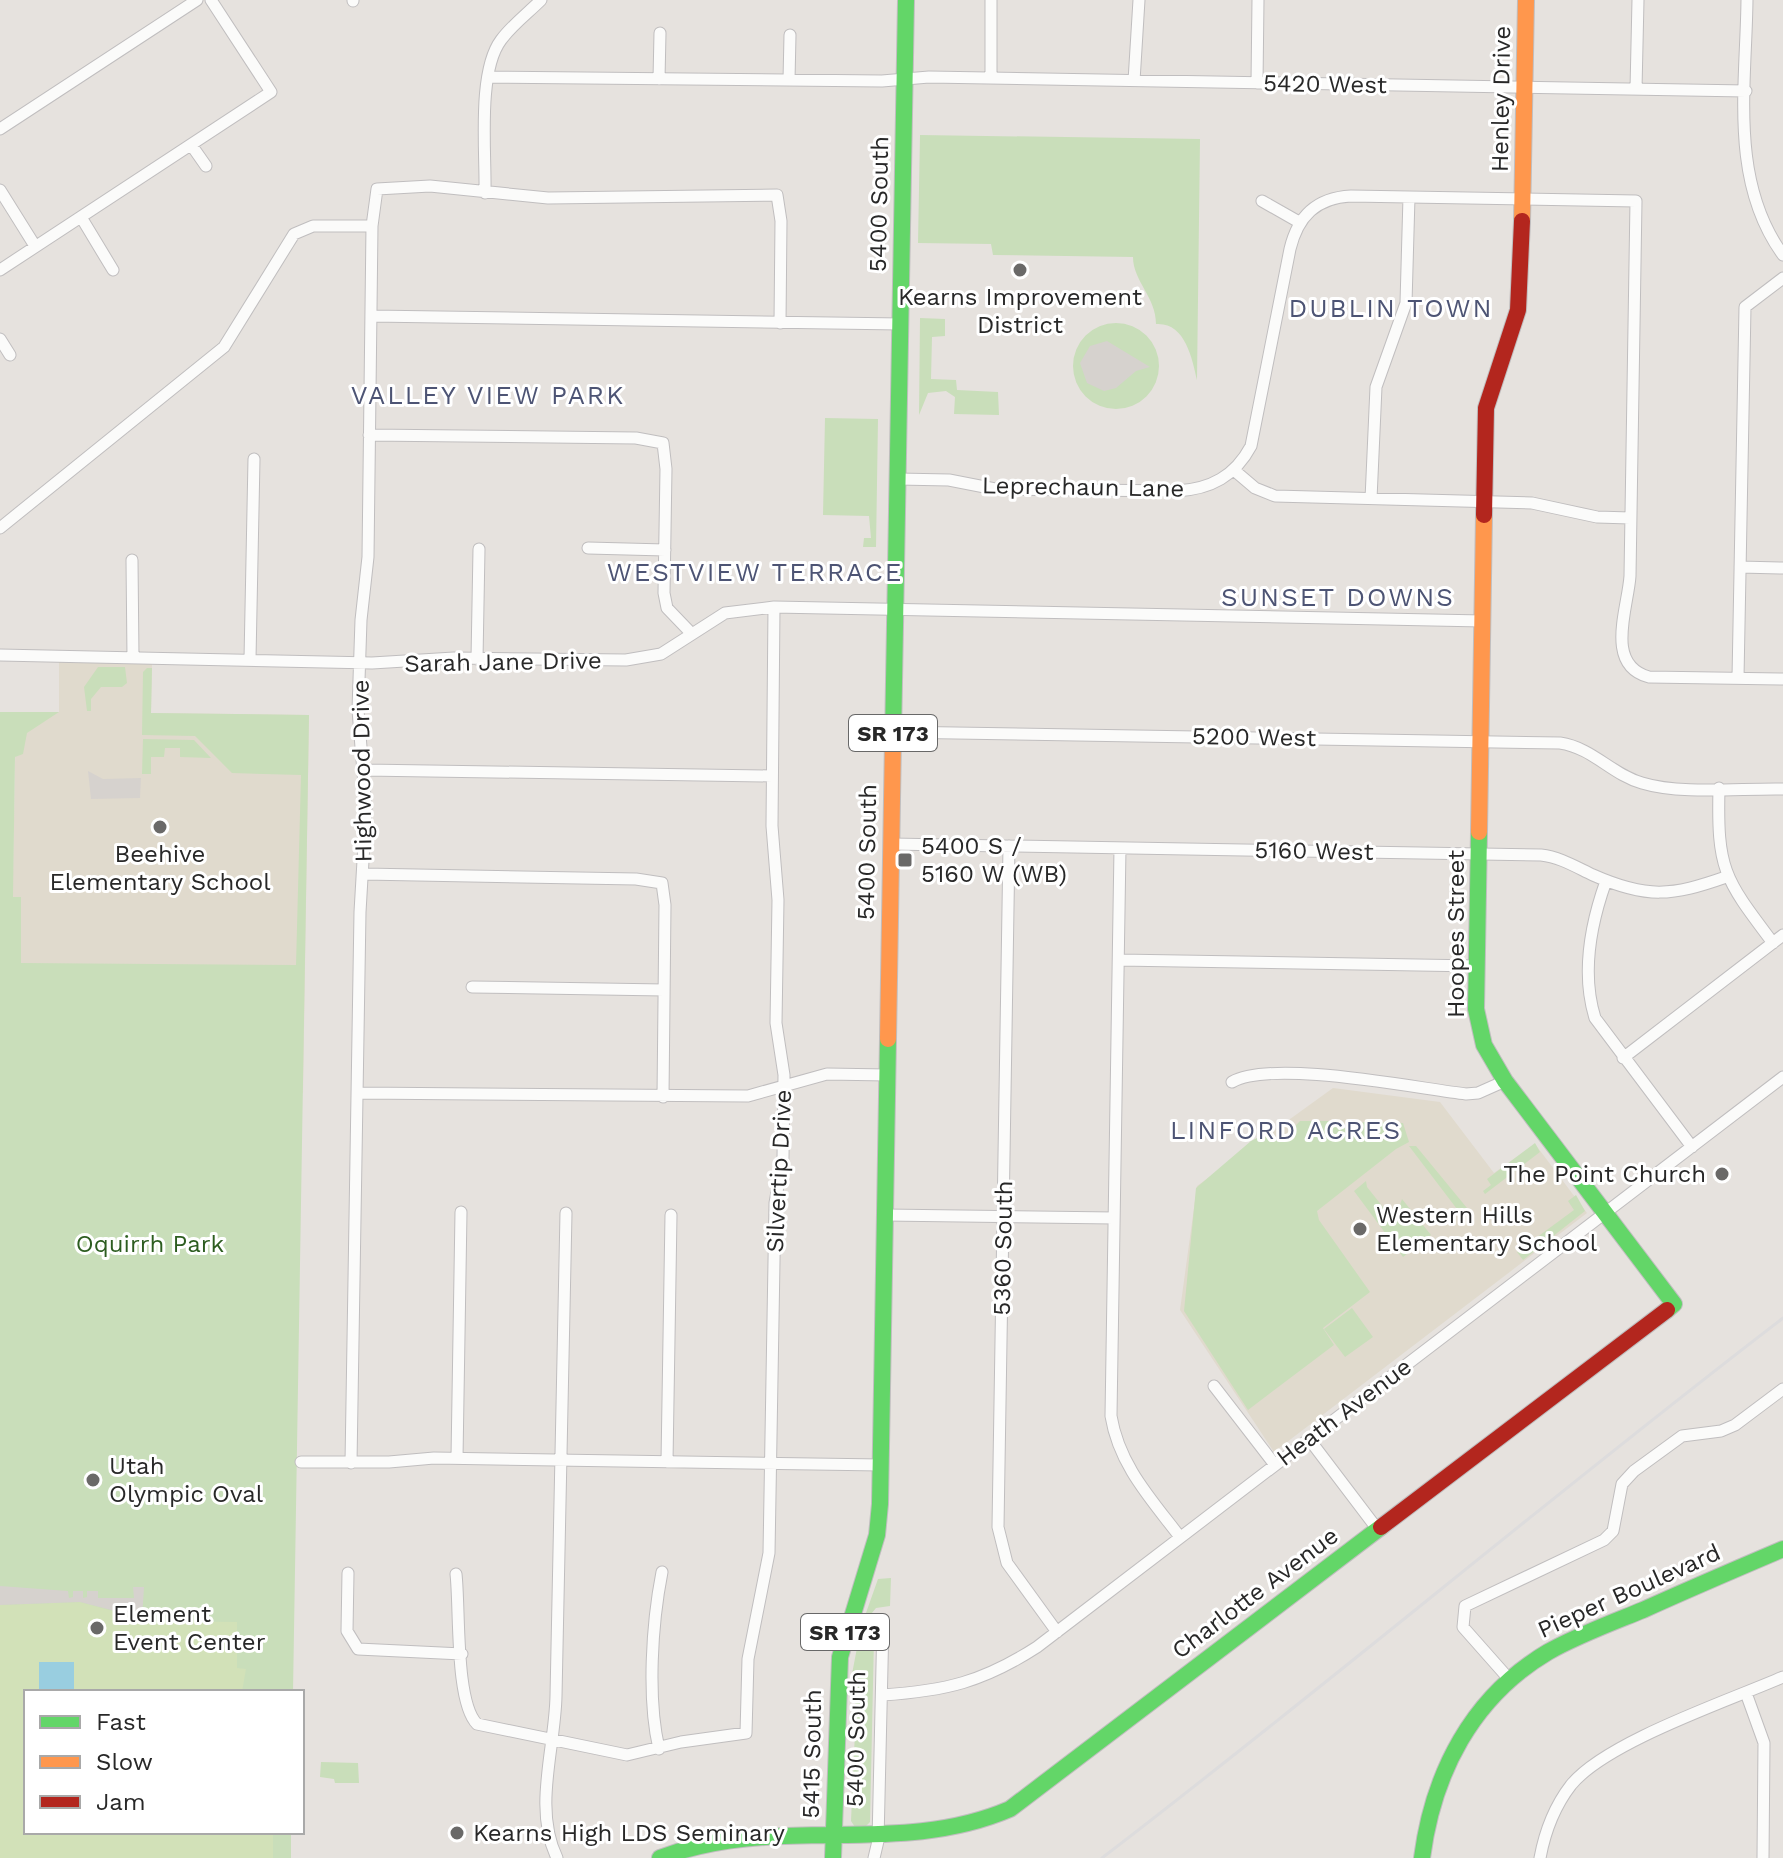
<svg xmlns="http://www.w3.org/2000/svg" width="1783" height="1858" font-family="'Work Sans',sans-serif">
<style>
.education{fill:#e0dacd}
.green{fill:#c9deba}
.pitch{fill:#d2e1b8}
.plaza{fill:#d6d2ce}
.water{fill:#99cee0}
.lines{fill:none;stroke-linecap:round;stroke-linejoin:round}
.street-casing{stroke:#c0bebf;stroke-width:13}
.fast-casing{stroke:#c0bebf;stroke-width:18}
.slow-casing{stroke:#c0bebf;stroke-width:18}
.jam-casing{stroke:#c0bebf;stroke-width:18}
.street{stroke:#fbfbfa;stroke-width:11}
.fast{stroke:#63d668;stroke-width:16}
.slow{stroke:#ff974d;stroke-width:16}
.jam{stroke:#b3261e;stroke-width:16}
.rail{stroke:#dddcdd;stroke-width:3}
.poi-dot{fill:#6a6968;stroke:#fff;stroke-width:3}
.labels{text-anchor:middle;stroke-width:6;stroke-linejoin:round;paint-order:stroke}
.shield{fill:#fff;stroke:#686868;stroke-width:2}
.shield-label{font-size:22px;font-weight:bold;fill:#282828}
.street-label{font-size:24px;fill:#282828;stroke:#fff}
.poi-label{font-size:24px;fill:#282828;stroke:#fff;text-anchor:start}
.park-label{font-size:24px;fill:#2d5d20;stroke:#fff}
.neighbourhood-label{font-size:26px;letter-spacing:2px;fill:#4d5474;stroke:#fff}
</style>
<rect width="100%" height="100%" fill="#e6e2de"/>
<path class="education" d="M 59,662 L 152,663 L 151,713 L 309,715 L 303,1093 L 9,1090 L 16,712 L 59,712 Z
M 1333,1088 L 1440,1102 L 1494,1173 L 1535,1144 L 1587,1213 L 1274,1452 L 1180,1310 L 1197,1186 Z"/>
<path class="green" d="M 920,135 L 1200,139 L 1197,380 C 1192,358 1185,322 1156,324 C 1156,297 1133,281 1133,257 L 993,255 L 991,244 L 918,243 Z
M 920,318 L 945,319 L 945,336 L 932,337 L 931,379 L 956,380 L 957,390 L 998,392 L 999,415 L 954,414 L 955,397 L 946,391 L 928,393 L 919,415 Z
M1073 366a43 43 0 1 1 86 0a43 43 0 1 1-86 0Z
M 825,418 L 878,419 L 876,547 L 863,547 L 864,538 L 871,538 L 869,516 L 823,515 Z
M 98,667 L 125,667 L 127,683 L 122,687 L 101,687 L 91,699 L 91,711 L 87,711 L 84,687 Z
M 147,668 L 152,668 L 151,713 L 309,715 L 293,1692 L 26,1692 L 26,1832 L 291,1832 L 291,1858 L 0,1858 L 0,712 L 59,712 L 27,733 L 23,754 L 15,757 L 13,897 L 21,897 L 21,963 L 296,965 L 301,775 L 232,773 L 195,736 L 142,735 L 143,672 Z
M 143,739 L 194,740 L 211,758 L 180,757 L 180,748 L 165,748 L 164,757 L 151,757 L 151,774 L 142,774 Z
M 1300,1121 L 1342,1121 L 1346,1131 L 1364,1122 L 1403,1123 L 1409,1142 L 1396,1149 L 1317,1211 L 1319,1220 L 1370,1292 L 1323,1328 L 1334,1345 L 1248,1410 L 1184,1311 L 1196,1188 L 1251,1141 L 1261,1136 L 1282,1140 Z
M 1535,1143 L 1540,1152 L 1485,1194 L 1483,1191 L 1491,1185 L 1487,1179 Z
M 1409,1146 L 1416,1146 L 1467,1208 L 1460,1213 Z
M 1366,1181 L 1367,1187 L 1387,1212 L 1397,1213 L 1402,1199 L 1431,1235 L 1403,1257 L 1354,1191 Z
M 1576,1195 L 1585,1211 L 1523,1260 L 1517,1252 L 1574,1210 L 1568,1201 Z
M 1352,1308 L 1373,1337 L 1345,1357 L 1324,1329 Z
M 891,1578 L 890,1606 L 876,1608 L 867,1619 L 874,1638 L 870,1822 L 864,1828 L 855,1827 L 851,1821 L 856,1709 L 852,1674 L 861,1627 L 878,1579 Z
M 321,1762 L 358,1763 L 359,1783 L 335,1783 L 334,1779 L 320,1777 Z"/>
<path class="pitch" d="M 80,1602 L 150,1621 L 237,1622 L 237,1668 L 246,1669 L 242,1692 L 26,1692 L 26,1832 L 273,1832 L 273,1858 L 0,1858 L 0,1605 Z"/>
<path class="plaza" d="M 1107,341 L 1150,367 L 1136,371 L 1116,388 L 1104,391 L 1087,383 L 1080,363 L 1090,346 Z
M 88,771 L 103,779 L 141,778 L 140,798 L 91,799 Z
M 0,1586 L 68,1591 L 69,1598 L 73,1597 L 73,1591 L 83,1591 L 83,1598 L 87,1597 L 87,1591 L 98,1591 L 98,1598 L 134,1598 L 133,1587 L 144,1587 L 142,1618 L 80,1602 L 0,1605 Z"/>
<path class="water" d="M 39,1662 L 74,1662 L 74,1692 L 39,1692 Z"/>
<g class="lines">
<defs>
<path id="street" d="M 353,0 L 353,1
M 991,0 L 991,78
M 1747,0 C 1746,86 1729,181 1783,255
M 488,77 L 882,81 L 929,77 L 1746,91
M 659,79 L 660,33
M 789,80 L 790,35
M 1134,81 L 1139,0
M 1257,83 L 1258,0
M 1636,89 L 1638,0
M 0,129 L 197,0
M 192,146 L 206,166
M 0,190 L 35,246
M 485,193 C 486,153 477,72 501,40 C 512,25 528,13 541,0
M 1262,201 L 1299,222
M 81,217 L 113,270
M 0,270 L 271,92 L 211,0
M 371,316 L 901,324
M 0,339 L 10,355
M 369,435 L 636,438 L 663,443 L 666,469 L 664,593 L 667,608 L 691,633
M 1235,471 L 1255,488 L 1275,496 L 1532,503 L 1597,517 L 1630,518
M 898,479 L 949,480 L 995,489 L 1177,491 C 1211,489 1235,476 1251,446 L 1290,249 C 1298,216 1316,198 1351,196 L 1636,201 L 1630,576 C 1628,608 1604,665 1649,677 L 1783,679
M 1371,499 L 1376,387 L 1406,303 L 1409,197
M 0,528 L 224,347 L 294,234 L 313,226 L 372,226
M 588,548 L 665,550
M 132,560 L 133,658
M 1740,567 L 1783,568
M 0,655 L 372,663 L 454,658 L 626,660 L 661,654 L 725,613 L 774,607 L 1483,621
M 250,659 L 254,459
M 477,659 L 479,549
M 1738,678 L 1745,307 L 1783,278
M 893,732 L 1560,743 C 1593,748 1611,774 1642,783 C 1681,795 1741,788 1783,789
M 365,770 L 772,776
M 1719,788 C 1717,870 1724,878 1773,943
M 891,844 L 1541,855 C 1560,857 1576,867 1593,875 C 1647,899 1672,896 1726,877
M 1009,846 L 998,1527 L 1007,1563 L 1057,1632
M 1120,848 L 1111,1416 C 1119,1465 1151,1499 1180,1537
M 364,874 L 636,879 L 662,883 L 665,905 L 663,1097
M 1606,881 C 1591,923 1581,973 1595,1018 L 1692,1147
M 1119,960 L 1477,966
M 472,987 L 664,990
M 1623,1058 L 1783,935
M 1232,1082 C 1272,1059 1415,1088 1466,1094 L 1478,1093 L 1505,1081
M 358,1093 L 748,1096 L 827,1074 L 887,1075
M 885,1215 L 1114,1218
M 1214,1386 L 1275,1465
M 1309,1439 L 1378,1530
M 457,1458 L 461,1212
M 301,1462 L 389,1462 L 434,1458 L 881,1465
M 667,1462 L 671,1215
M 351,1463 L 360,912 L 366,809 L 358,710 L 361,620 L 368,557 L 372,226 L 377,189 L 430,186 L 548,198 L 777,195 L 781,221 L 780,323
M 348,1573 L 347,1631 L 358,1649 L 462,1654
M 456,1574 C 460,1609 455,1702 477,1724 L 627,1755 L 681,1742 L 746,1733 L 748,1659 L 769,1553 L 775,1203 L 783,1158 L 784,1075 L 776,1023 L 778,900 L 772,826 L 774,607
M 1509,1679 L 1463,1627 L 1465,1606 L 1604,1540 L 1613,1531 L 1622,1484 L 1634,1471 L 1682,1436 L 1721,1431 L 1735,1425 L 1783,1389
M 1746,1693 L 1764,1743 L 1763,1858
M 882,1695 C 945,1691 983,1682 1037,1647 L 1783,1077
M 659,1749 C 647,1698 652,1623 662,1572
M 557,1858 C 533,1808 555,1749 556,1696 C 560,1535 564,1374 566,1213
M 874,1858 L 878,1841 L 883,1622
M 1540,1858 C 1545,1831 1554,1807 1571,1785 C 1606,1742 1728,1701 1783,1677"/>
<path id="fast" d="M 893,739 L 906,0
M 1479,832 L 1476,1009 L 1484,1045 L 1505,1081 L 1674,1304 L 1667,1310
M 660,1858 C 777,1813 896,1858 1010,1809 L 1381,1527
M 833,1858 L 840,1657 L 877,1535 L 880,1504 L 888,1039
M 1422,1858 C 1433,1773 1472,1697 1548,1652 C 1578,1635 1611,1623 1643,1610 C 1689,1589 1736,1569 1783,1549"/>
<path id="slow" d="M 1522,221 L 1526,0
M 1479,832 L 1484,515
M 888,1039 L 893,739"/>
<path id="jam" d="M 1484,515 L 1486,408 L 1518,310 L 1522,221
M 1381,1527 L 1667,1310"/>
</defs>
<use href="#street" class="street-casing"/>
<use href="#fast" class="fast-casing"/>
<use href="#slow" class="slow-casing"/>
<use href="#jam" class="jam-casing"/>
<use href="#street" class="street"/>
<use href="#fast" class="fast"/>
<use href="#slow" class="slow"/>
<use href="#jam" class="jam"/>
<path class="rail" d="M 1102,1858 C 1332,1682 1553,1494 1783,1318"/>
</g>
<g class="poi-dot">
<circle cx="1020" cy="270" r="8"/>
<circle cx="160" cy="827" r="8"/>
<rect x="897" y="852" width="16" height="16" rx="4"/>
<circle cx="1722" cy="1174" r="8"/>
<circle cx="1360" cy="1229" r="8"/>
<circle cx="93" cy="1480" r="8"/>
<circle cx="97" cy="1628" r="8"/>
<circle cx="457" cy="1833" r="8"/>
</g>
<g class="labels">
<g class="shield">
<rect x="849" y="715" width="88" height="36" rx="6"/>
<rect x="801" y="1614" width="88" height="36" rx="6"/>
</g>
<g class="shield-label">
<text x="893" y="741">SR 173</text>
<text x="845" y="1640">SR 173</text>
</g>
<g class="street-label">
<text transform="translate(1325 84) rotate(1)" y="8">5420 West</text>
<text transform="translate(1501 99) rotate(-89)" y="8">Henley Drive</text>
<text transform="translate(879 204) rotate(-89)" y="8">5400 South</text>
<text transform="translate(1083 487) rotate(1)" y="8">Leprechaun Lane</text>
<text transform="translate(503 662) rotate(-1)" y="8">Sarah Jane Drive</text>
<text transform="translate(1254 737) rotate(1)" y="8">5200 West</text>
<text transform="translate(362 771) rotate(-91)" y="8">Highwood Drive</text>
<text transform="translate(1314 851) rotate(1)" y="8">5160 West</text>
<text transform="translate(867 852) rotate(-89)" y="8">5400 South</text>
<text transform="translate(1456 934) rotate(-90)" y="8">Hoopes Street</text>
<text transform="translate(779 1171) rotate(-87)" y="8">Silvertip Drive</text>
<text transform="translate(1003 1248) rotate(-89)" y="8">5360 South</text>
<text transform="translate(1344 1412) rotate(-37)" y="8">Heath Avenue</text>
<text transform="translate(1629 1591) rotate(-24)" y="8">Pieper Boulevard</text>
<text transform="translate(1255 1593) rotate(-37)" y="8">Charlotte Avenue</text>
<text transform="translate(856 1739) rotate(-89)" y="8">5400 South</text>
<text transform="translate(812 1754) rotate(-89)" y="8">5415 South</text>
</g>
<g class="poi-label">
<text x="1020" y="305" text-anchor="middle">Kearns Improvement<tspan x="1020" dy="28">District</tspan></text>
<text x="921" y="854">5400 S /<tspan x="921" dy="28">5160 W (WB)</tspan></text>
<text x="160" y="862" text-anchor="middle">Beehive<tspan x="160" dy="28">Elementary School</tspan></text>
<text x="1706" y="1182" text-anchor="end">The Point Church</text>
<text x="1376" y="1223">Western Hills<tspan x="1376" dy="28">Elementary School</tspan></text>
<text x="109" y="1474">Utah<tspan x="109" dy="28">Olympic Oval</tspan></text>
<text x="113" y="1622">Element<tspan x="113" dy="28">Event Center</tspan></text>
<text x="473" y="1841">Kearns High LDS Seminary</text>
</g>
<g class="park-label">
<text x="150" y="1252">Oquirrh Park</text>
</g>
<g class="neighbourhood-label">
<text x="1391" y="317">DUBLIN TOWN</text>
<text x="488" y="404">VALLEY VIEW PARK</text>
<text x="755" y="581">WESTVIEW TERRACE</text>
<text x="1338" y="606">SUNSET DOWNS</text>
<text x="1286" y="1139">LINFORD ACRES</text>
</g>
</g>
<rect x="24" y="1690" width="280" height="144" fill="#ffffff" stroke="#a9a9a9" stroke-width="2"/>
<rect x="40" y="1716" width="40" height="12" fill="#63d668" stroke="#a9a9a9" stroke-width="2"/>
<text x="96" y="1730" font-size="24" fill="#282828">Fast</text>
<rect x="40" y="1756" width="40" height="12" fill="#ff974d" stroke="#a9a9a9" stroke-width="2"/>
<text x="96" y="1770" font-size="24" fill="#282828">Slow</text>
<rect x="40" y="1796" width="40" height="12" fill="#b3261e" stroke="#a9a9a9" stroke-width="2"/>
<text x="96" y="1810" font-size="24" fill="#282828">Jam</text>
</svg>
